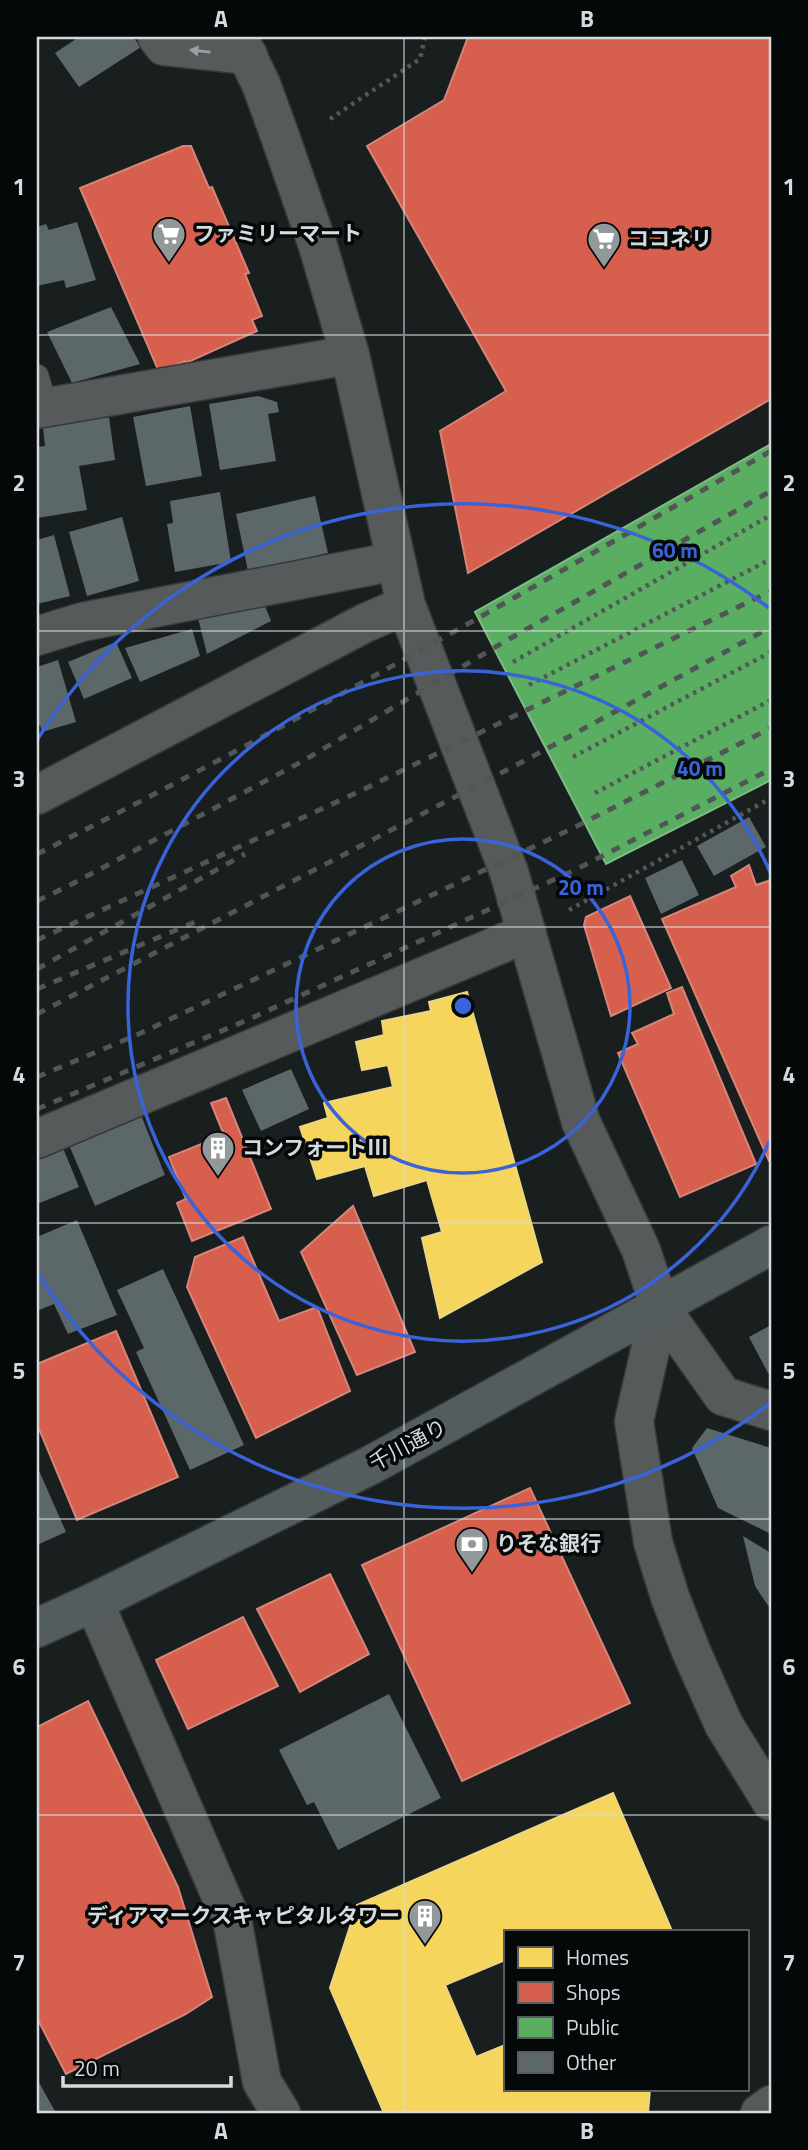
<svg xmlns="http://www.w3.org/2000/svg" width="808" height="2150" font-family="'Titillium Web','Noto Sans JP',sans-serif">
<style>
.homes{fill:#f6d55c;stroke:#ecd682;stroke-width:2}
.shops{fill:#d6604d;stroke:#d68578;stroke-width:2}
.public{fill:#5aae61;stroke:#7fbb86;stroke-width:2}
.building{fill:#5c6769}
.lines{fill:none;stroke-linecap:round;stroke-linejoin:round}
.service-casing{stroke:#36393a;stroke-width:25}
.minor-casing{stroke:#36393a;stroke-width:41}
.tertiary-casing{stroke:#36393a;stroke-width:41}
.secondary-casing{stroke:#36393a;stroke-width:41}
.path{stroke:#545758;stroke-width:4.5;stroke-dasharray:3.5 5;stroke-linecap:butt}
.service{stroke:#565a5a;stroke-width:23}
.minor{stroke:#565a5a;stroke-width:38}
.tertiary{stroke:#565a5a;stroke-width:38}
.secondary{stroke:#545d5e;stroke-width:38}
.rail{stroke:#515556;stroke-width:5;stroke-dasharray:9 9;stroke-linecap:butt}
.oneway{fill:#9ca0a2}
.grid{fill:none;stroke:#d5dadc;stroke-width:2;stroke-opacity:0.55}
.ring{fill:none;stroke:#3963d9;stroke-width:3.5}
.labels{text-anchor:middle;stroke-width:7;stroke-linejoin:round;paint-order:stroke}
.poi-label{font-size:21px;font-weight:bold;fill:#d5dadc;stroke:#050809;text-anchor:start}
.street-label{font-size:21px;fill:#d5dadc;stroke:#050809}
.centre{fill:#3963d9;stroke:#050809;stroke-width:3.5}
.ring-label{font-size:21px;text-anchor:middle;font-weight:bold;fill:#3963d9;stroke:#050809;stroke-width:7;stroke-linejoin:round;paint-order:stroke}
.neatline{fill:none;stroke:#d5dadc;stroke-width:2.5}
.grid-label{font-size:23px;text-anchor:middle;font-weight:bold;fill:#d5dadc}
</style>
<rect width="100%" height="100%" fill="#191e1f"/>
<path class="homes" d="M 467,992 L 542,1262 L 440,1318 L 422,1238 L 442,1232 L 427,1180 L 374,1196 L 365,1166 L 317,1179 L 300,1127 L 328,1118 L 324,1103 L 393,1087 L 388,1065 L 362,1070 L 356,1042 L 384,1035 L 382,1021 L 431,1011 L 429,1002 Z
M 613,1793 L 672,1931 L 505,1931 L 505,1960 L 445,1985 L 476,2057 L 505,2045 L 505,2089 L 650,2089 L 648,2113 L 384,2113 L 330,1988 L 357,1905 Z"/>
<path class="shops" d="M 468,37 L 771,37 L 771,399 L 468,573 L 440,431 L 506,391 L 367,146 L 444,100 Z
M 183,146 L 191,146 L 209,188 L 212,187 L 249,273 L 245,274 L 262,316 L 252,320 L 257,331 L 186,363 L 185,361 L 159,372 L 80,188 Z
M 749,865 L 756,885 L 771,880 L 771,1160 L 769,1161 L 662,919 L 736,887 L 731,876 Z
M 630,896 L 671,988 L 611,1016 L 584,925 L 586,917 Z
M 682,987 L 756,1164 L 680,1197 L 618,1053 L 638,1044 L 632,1033 L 674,1014 L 667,993 Z
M 226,1098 L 271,1209 L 192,1241 L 177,1203 L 186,1199 L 169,1157 L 224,1135 L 211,1103 Z
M 353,1206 L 415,1352 L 357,1375 L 301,1252 Z
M 243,1237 L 279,1321 L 317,1307 L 350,1391 L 256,1438 L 187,1287 L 195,1257 Z
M 116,1331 L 178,1477 L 77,1520 L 37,1424 L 37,1364 Z
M 530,1488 L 630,1703 L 462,1781 L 362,1565 Z
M 330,1574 L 369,1654 L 300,1692 L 257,1609 Z
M 243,1617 L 278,1686 L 188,1729 L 156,1660 Z
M 88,1701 L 178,1887 L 212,1997 L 186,2014 L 66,2074 L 37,2018 L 37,1727 Z"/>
<path class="public" d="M 771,444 L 771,780 L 606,864 L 475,612 Z"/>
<path class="building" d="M 79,37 L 133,37 L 141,47 L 79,87 L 55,53 Z
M 77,222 L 96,280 L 66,288 L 64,280 L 37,286 L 37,227 L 46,224 L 49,230 Z
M 111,307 L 140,364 L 72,383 L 47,332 Z
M 258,396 L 277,402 L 279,412 L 268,414 L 276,461 L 220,470 L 209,404 Z
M 190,406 L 202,476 L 146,486 L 133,417 Z
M 109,417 L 115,460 L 79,466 L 87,510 L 37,518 L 37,447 L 45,446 L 43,428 Z
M 220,492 L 231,562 L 175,572 L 167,524 L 173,523 L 170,501 Z
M 315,496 L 328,553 L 248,571 L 236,514 Z
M 122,517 L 139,581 L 87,596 L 69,532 Z
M 54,535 L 70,596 L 37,604 L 37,540 Z
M 265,606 L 271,621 L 207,654 L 198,618 Z
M 192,629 L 200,656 L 140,682 L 125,648 Z
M 116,642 L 132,678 L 84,699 L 68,662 Z
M 58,660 L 76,722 L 42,732 L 40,725 L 37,726 L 37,667 Z
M 749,817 L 766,847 L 714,876 L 697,846 Z
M 682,860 L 699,895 L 661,914 L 645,878 Z
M 291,1069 L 309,1109 L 261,1131 L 242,1090 Z
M 141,1115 L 165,1175 L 95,1206 L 69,1145 Z
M 63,1148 L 79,1187 L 37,1204 L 37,1159 Z
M 77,1220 L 117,1315 L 68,1334 L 54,1304 L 37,1311 L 37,1237 Z
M 163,1269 L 244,1445 L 190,1470 L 136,1352 L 144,1348 L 117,1290 Z
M 771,1325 L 771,1374 L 768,1373 L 749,1337 Z
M 707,1428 L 771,1448 L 771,1534 L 718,1508 L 692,1448 Z
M 37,1466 L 66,1532 L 37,1545 Z
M 743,1536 L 771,1553 L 771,1610 L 755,1586 Z
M 389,1694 L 441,1798 L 338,1850 L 314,1802 L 307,1805 L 279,1750 Z
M 37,2079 L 56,2113 L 37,2113 Z"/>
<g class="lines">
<defs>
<path id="service" d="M 37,376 L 46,407"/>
<path id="minor" d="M 157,37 L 164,46 L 248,55
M 37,409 L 350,355
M 37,636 L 82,622 L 396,561
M 37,1139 L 527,933
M 94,1602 L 233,1924 L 262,2082 L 281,2113
M 760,2113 L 771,2105"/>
<path id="tertiary" d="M 238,37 L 261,84 L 281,139 L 318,246 L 350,355 L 406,605 L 509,872 L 581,1122 L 641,1250 L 660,1307 L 634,1421 L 653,1542 L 670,1597 L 691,1651 L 724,1725 L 771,1801
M 37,795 L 365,623 L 406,605
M 660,1307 L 723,1396 L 771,1411"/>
<path id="secondary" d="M 37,1628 L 94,1602 L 371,1465 L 771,1245"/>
</defs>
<use href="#service" class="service-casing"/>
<use href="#minor" class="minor-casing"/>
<use href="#tertiary" class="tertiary-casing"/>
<use href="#secondary" class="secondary-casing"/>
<path class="path" d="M 330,119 L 420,59 L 425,37
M 513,662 L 771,515
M 529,685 L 771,559
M 573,757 L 771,652
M 595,793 L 771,700
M 569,910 L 771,798"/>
<use href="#service" class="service"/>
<use href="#minor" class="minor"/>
<use href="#tertiary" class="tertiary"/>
<use href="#secondary" class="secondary"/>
<path class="rail" d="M 37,854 C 287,729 529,590 771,451
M 37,901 L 72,884 L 301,762 L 504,642 L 771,491
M 37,940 L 356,793 L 771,591
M 37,969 L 245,854
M 37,989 L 202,919
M 37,1014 L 526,760 L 771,627
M 37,1077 L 139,1034 L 571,829 L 771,728
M 37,1109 L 245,1021 L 575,870 L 771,769"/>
</g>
<defs><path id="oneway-solid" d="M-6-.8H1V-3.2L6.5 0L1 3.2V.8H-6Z" transform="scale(1.75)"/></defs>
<use class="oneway" href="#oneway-solid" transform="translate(200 51) rotate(-174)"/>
<path class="grid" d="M 404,37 L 404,2113M 37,335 L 771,335M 37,631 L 771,631M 37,927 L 771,927M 37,1223 L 771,1223M 37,1519 L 771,1519M 37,1815 L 771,1815"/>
<g class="ring">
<circle cx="463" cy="1006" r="167"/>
<path d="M770 1140A335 335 0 1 1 770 872"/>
<path d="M769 1404A502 502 0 0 1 37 1272M37 740A502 502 0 0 1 769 608"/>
</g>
<defs>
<symbol id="supermarket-pin" viewBox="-11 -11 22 30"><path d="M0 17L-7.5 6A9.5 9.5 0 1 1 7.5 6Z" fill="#93989a" stroke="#050809"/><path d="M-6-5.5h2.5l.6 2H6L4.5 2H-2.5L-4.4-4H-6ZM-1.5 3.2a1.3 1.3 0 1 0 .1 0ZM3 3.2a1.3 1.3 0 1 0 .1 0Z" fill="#fff"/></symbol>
<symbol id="building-pin" viewBox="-11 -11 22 30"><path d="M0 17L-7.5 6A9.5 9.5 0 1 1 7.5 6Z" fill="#93989a" stroke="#050809"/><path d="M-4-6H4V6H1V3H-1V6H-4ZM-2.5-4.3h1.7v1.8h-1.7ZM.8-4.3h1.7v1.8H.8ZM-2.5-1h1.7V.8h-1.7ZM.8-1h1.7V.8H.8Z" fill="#fff"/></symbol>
<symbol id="bank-pin" viewBox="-11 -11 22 30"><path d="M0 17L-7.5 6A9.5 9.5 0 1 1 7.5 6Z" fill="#93989a" stroke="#050809"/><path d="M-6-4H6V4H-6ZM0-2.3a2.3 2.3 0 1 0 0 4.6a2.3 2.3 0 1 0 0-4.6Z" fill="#fff"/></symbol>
</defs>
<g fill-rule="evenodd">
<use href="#supermarket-pin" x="150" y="215" width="38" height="52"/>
<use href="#supermarket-pin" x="585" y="220" width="38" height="52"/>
<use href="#building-pin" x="199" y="1129" width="38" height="52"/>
<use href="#bank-pin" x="453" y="1525" width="38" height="52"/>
<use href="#building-pin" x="406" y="1897" width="38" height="52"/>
</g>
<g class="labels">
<g class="poi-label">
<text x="194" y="241">ファミリーマート</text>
<text x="628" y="246">ココネリ</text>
<text x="242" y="1155">コンフォートⅢ</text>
<text x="496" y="1551">りそな銀行</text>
<text x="400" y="1923" text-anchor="end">ディアマークスキャピタルタワー</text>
</g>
<g class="street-label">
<text transform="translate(408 1445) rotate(-28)" y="7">千川通り</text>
</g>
</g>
<circle cx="463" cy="1006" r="10" class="centre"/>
<g class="ring-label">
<text x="675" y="558">60 m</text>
<text x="700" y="776">40 m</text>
<text x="581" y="895">20 m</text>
</g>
<rect width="808" height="2150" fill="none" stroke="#050809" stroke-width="77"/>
<rect x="504" y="1930" width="245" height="161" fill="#050809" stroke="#585c5d" stroke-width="2"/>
<rect x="518" y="1947" width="35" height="21" fill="#f6d55c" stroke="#585c5d" stroke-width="2"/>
<text x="566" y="1965" font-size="21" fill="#d5dadc">Homes</text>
<rect x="518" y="1982" width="35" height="21" fill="#d6604d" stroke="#585c5d" stroke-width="2"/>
<text x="566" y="2000" font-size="21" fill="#d5dadc">Shops</text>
<rect x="518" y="2017" width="35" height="21" fill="#5aae61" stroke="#585c5d" stroke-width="2"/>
<text x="566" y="2035" font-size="21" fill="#d5dadc">Public</text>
<rect x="518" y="2052" width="35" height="21" fill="#5c6769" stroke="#585c5d" stroke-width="2"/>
<text x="566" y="2070" font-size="21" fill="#d5dadc">Other</text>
<path d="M63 2076v10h168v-10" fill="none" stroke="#d5dadc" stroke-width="3.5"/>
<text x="74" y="2076" font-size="21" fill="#d5dadc" stroke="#050809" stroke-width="5" paint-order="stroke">20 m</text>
<rect x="38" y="38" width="732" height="2074" class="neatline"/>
<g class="grid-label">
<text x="221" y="27">A</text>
<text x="587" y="27">B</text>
<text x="19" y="195">1</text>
<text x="789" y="195">1</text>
<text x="19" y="491">2</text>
<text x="789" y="491">2</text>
<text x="19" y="787">3</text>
<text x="789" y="787">3</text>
<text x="19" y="1083">4</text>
<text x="789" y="1083">4</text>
<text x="19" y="1379">5</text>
<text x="789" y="1379">5</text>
<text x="19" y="1675">6</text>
<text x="789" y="1675">6</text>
<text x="19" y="1971">7</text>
<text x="789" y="1971">7</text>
<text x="221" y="2139">A</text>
<text x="587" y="2139">B</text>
</g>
</svg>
